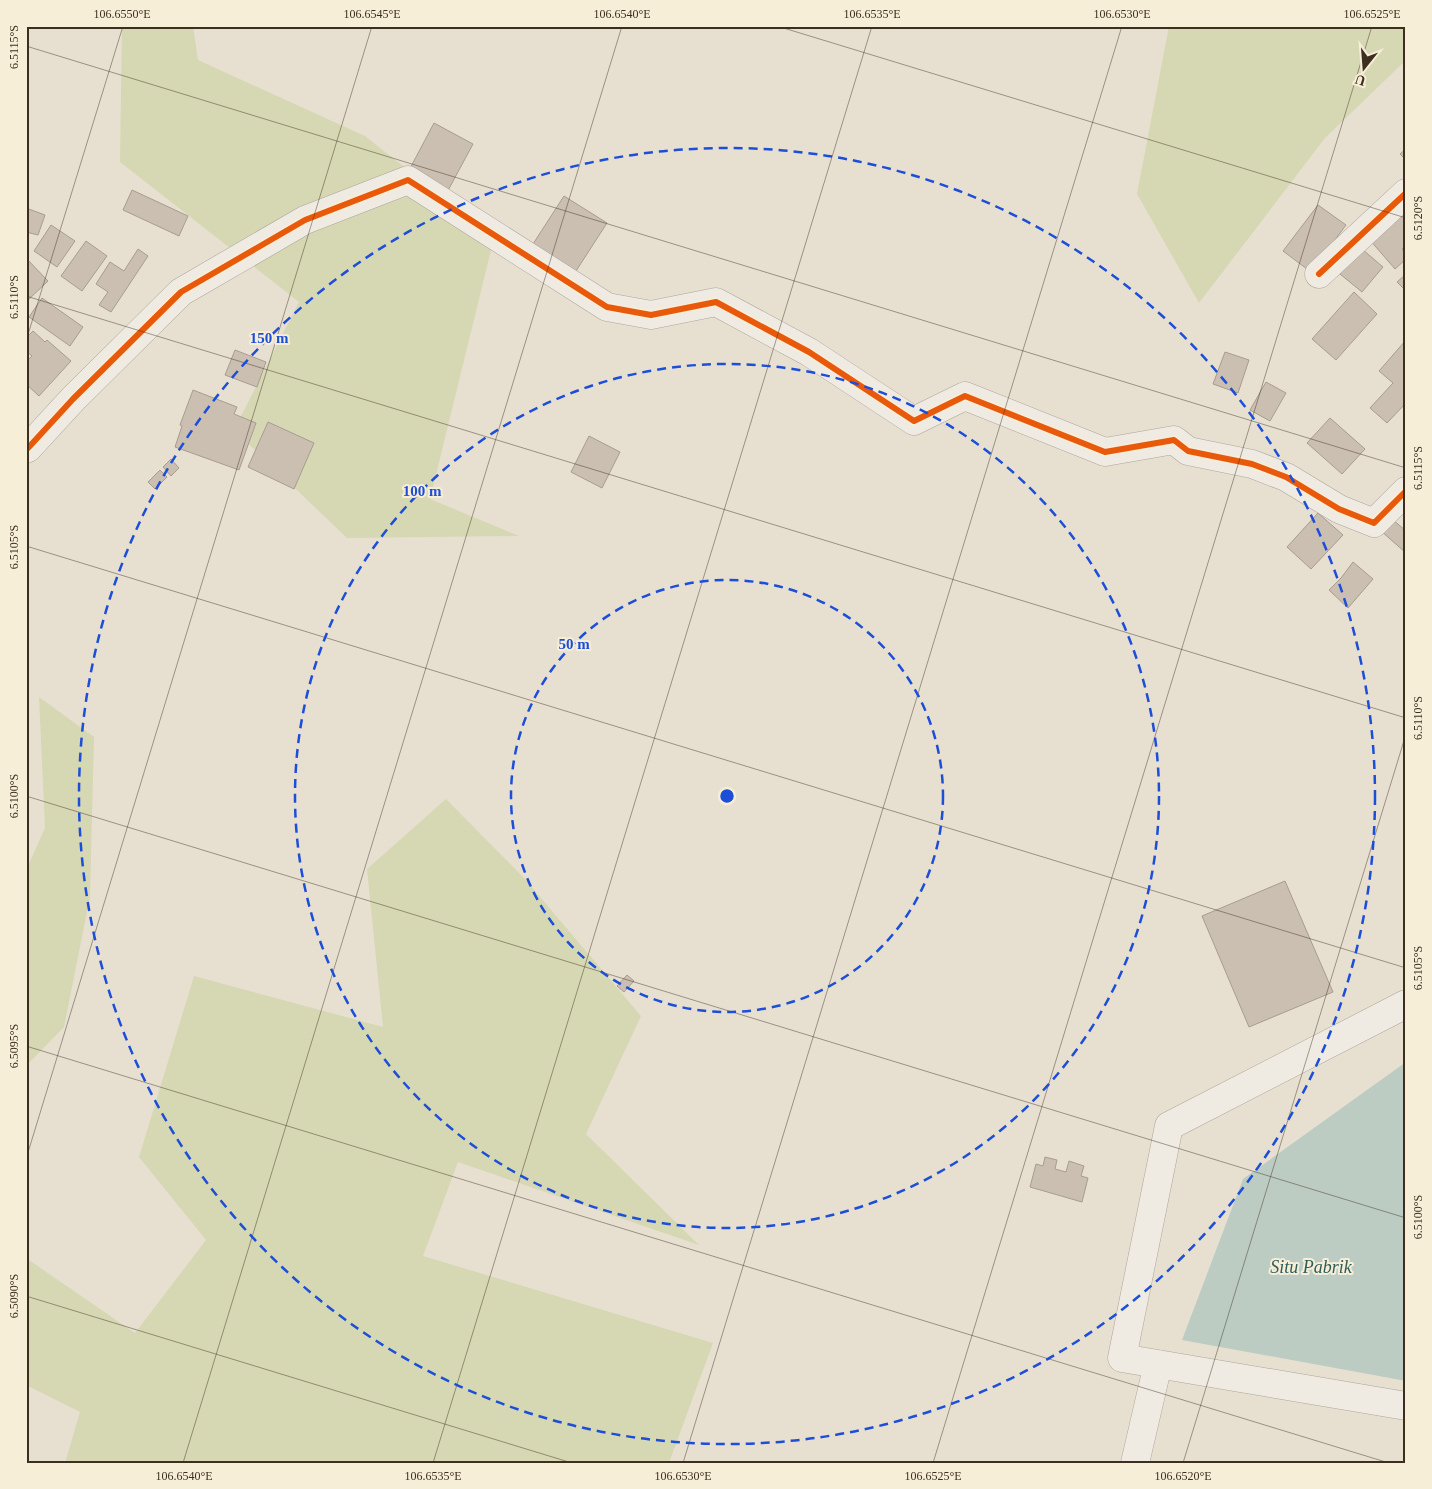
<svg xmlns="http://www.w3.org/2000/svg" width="1432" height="1489" font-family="Georgia,serif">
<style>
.green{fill:#d6d7b3}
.water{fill:#bcccc2}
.building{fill:#cbbfb2;stroke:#a89c90}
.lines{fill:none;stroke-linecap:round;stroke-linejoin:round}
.minor-casing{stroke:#ada599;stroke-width:29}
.minor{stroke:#efebe3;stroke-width:28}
.cycleway-casing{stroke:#f7eed8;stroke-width:9}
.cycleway{stroke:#e8590c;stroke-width:6}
.ticks{fill:none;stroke:#3d2e20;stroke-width:1;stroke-opacity:0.45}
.ring{fill:none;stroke:#1d4ed8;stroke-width:2.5;stroke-dasharray:9 6}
.labels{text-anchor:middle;stroke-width:4;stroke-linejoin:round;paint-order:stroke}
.water-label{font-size:18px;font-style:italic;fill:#2f5d5a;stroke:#f7eed8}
.centre{fill:#1d4ed8;stroke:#f7eed8;stroke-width:2.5}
.ring-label{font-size:15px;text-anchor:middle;font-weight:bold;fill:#1d4ed8;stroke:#f7eed8;stroke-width:4;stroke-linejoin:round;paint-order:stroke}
.neatline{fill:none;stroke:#3d2e20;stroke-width:2}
.ticks-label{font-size:12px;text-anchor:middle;fill:#3d2e20}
</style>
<rect width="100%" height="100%" fill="#e7e0d1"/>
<path class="green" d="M 122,26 L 193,26 L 198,60 L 365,136 L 494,238 L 430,499 L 519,536 L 347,538 L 234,430 L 299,302 L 120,162 Z
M 1169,26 L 1406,26 L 1406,60 L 1325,138 L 1199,303 L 1137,194 Z
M 39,697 L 94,737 L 90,897 L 64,1027 L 26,1066 L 26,870 L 45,828 Z
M 446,799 L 524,878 L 641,1016 L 586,1134 L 699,1245 L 458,1162 L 423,1256 L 713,1343 L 669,1463 L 65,1463 L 80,1412 L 26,1385 L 26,1258 L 135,1333 L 206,1240 L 139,1157 L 194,976 L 383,1027 L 367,869 Z"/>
<path class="water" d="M 1406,1062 L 1406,1381 L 1182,1340 L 1243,1179 Z"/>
<path class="building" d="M 434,123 L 473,144 L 445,196 L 406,176 Z
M 1406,149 L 1406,160 L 1400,154 Z
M 132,190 L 188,216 L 179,236 L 123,210 Z
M 564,196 L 607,223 L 576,271 L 533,244 Z
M 1318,205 L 1346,225 L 1311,272 L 1283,251 Z
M 26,208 L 45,215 L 38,235 L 26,232 Z
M 1402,212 L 1406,216 L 1406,246 L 1402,249 L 1406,254 L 1406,259 L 1395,269 L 1369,239 Z
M 51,225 L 75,241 L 57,267 L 34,251 Z
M 86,241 L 107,256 L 82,291 L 61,276 Z
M 138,249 L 148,256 L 111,312 L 99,305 L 108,292 L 96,284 L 110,262 L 124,271 Z
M 1362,249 L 1383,267 L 1362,292 L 1340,274 Z
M 26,258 L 48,281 L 26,302 Z
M 1406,274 L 1406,291 L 1397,282 Z
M 1354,292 L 1377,314 L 1336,360 L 1312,339 Z
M 42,298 L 83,327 L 70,346 L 29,317 Z
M 33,331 L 45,342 L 47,340 L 71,361 L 39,396 L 26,384 L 26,362 L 32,356 L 26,351 L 26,338 Z
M 1406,340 L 1406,403 L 1387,423 L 1370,408 L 1393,383 L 1379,371 Z
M 235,350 L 266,362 L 257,387 L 225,375 Z
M 1225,352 L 1249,360 L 1238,393 L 1213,384 Z
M 1266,382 L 1286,393 L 1270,421 L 1250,410 Z
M 193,390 L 237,407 L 234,414 L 256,423 L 239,470 L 175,447 L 182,426 L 180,425 Z
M 1330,418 L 1365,449 L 1342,474 L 1307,443 Z
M 268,422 L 314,443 L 294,489 L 248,467 Z
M 589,436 L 620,452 L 602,488 L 571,472 Z
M 171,459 L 179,468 L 171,476 L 163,467 Z
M 160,470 L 167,477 L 155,489 L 148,482 Z
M 1318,513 L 1343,535 L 1311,569 L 1287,547 Z
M 1392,519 L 1406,531 L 1406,553 L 1381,531 Z
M 1353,562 L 1373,579 L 1348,608 L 1329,590 L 1341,578 Z
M 1285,881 L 1333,992 L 1249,1027 L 1202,916 Z
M 627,975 L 634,981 L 624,992 L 617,986 Z
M 1045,1157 L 1057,1160 L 1055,1169 L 1066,1172 L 1069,1161 L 1084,1166 L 1081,1176 L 1088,1178 L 1082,1202 L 1030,1187 L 1036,1164 L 1043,1166 Z"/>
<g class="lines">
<defs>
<path id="minor" d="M 1319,274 L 1406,193
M 26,449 L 28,448 L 73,399 L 181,292 L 305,220 L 408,180 L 607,307 L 651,315 L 716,302 L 809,352 L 914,421 L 965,396 L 1105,452 L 1174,440 L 1188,451 L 1252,464 L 1286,477 L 1339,509 L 1374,523 L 1406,491
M 1406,1004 L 1169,1126 L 1122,1358 L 1406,1406
M 1135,1463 L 1158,1364"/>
</defs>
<use href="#minor" class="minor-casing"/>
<use href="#minor" class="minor"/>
<defs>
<path id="cycleway" d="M 1319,274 L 1406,193
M 26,449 L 28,448 L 73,399 L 181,292 L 305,220 L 408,180 L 607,307 L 651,315 L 716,302 L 809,352 L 914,421 L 965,396 L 1105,452 L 1174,440 L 1188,451 L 1252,464 L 1286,477 L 1339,509 L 1374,523 L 1406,491"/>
</defs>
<use href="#cycleway" class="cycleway-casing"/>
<use href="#cycleway" class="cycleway"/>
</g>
<path class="ticks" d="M 777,26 L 1406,218M 26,46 L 1406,468M 26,296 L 1406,718M 26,341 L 123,26M 26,546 L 1406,968M 26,796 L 1406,1218M 26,1046 L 1389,1463M 26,1159 L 372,26M 26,1296 L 572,1463M 183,1463 L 622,26M 433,1463 L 872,26M 683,1463 L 1122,26M 933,1463 L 1372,26M 1183,1463 L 1406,734"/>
<g class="ring">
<circle cx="727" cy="796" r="216"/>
<circle cx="727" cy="796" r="432"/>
<circle cx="727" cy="796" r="648"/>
</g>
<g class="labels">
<g class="water-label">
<text x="1311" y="1273">Situ Pabrik</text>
</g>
</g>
<circle cx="727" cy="796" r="8" class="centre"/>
<g class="ring-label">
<text x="269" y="343">150 m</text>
<text x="422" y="496">100 m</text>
<text x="574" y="649">50 m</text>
</g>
<rect width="1432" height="1489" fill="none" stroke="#f7eed8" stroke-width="55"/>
<g transform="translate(1364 68) rotate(197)" stroke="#f7eed8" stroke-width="4" paint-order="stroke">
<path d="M0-4L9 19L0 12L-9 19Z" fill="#3d2e20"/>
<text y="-8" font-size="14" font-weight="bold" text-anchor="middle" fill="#3d2e20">U</text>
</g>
<rect x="28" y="28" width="1376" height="1434" class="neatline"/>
<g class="ticks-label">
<text x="122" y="18">106.6550°E</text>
<text x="372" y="18">106.6545°E</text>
<text x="622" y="18">106.6540°E</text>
<text x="872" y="18">106.6535°E</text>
<text x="1122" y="18">106.6530°E</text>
<text x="1372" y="18">106.6525°E</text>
<text transform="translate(14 47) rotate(-90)" y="4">6.5115°S</text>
<text transform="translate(1418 218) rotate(-90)" y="4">6.5120°S</text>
<text transform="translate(14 297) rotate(-90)" y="4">6.5110°S</text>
<text transform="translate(1418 468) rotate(-90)" y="4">6.5115°S</text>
<text transform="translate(14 547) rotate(-90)" y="4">6.5105°S</text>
<text transform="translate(1418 718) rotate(-90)" y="4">6.5110°S</text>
<text transform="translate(14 796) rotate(-90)" y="4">6.5100°S</text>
<text transform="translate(1418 968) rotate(-90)" y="4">6.5105°S</text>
<text transform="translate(14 1046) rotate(-90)" y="4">6.5095°S</text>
<text transform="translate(1418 1217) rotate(-90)" y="4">6.5100°S</text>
<text transform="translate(14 1296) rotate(-90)" y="4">6.5090°S</text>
<text x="184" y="1480">106.6540°E</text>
<text x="433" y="1480">106.6535°E</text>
<text x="683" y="1480">106.6530°E</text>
<text x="933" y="1480">106.6525°E</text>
<text x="1183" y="1480">106.6520°E</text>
</g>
</svg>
